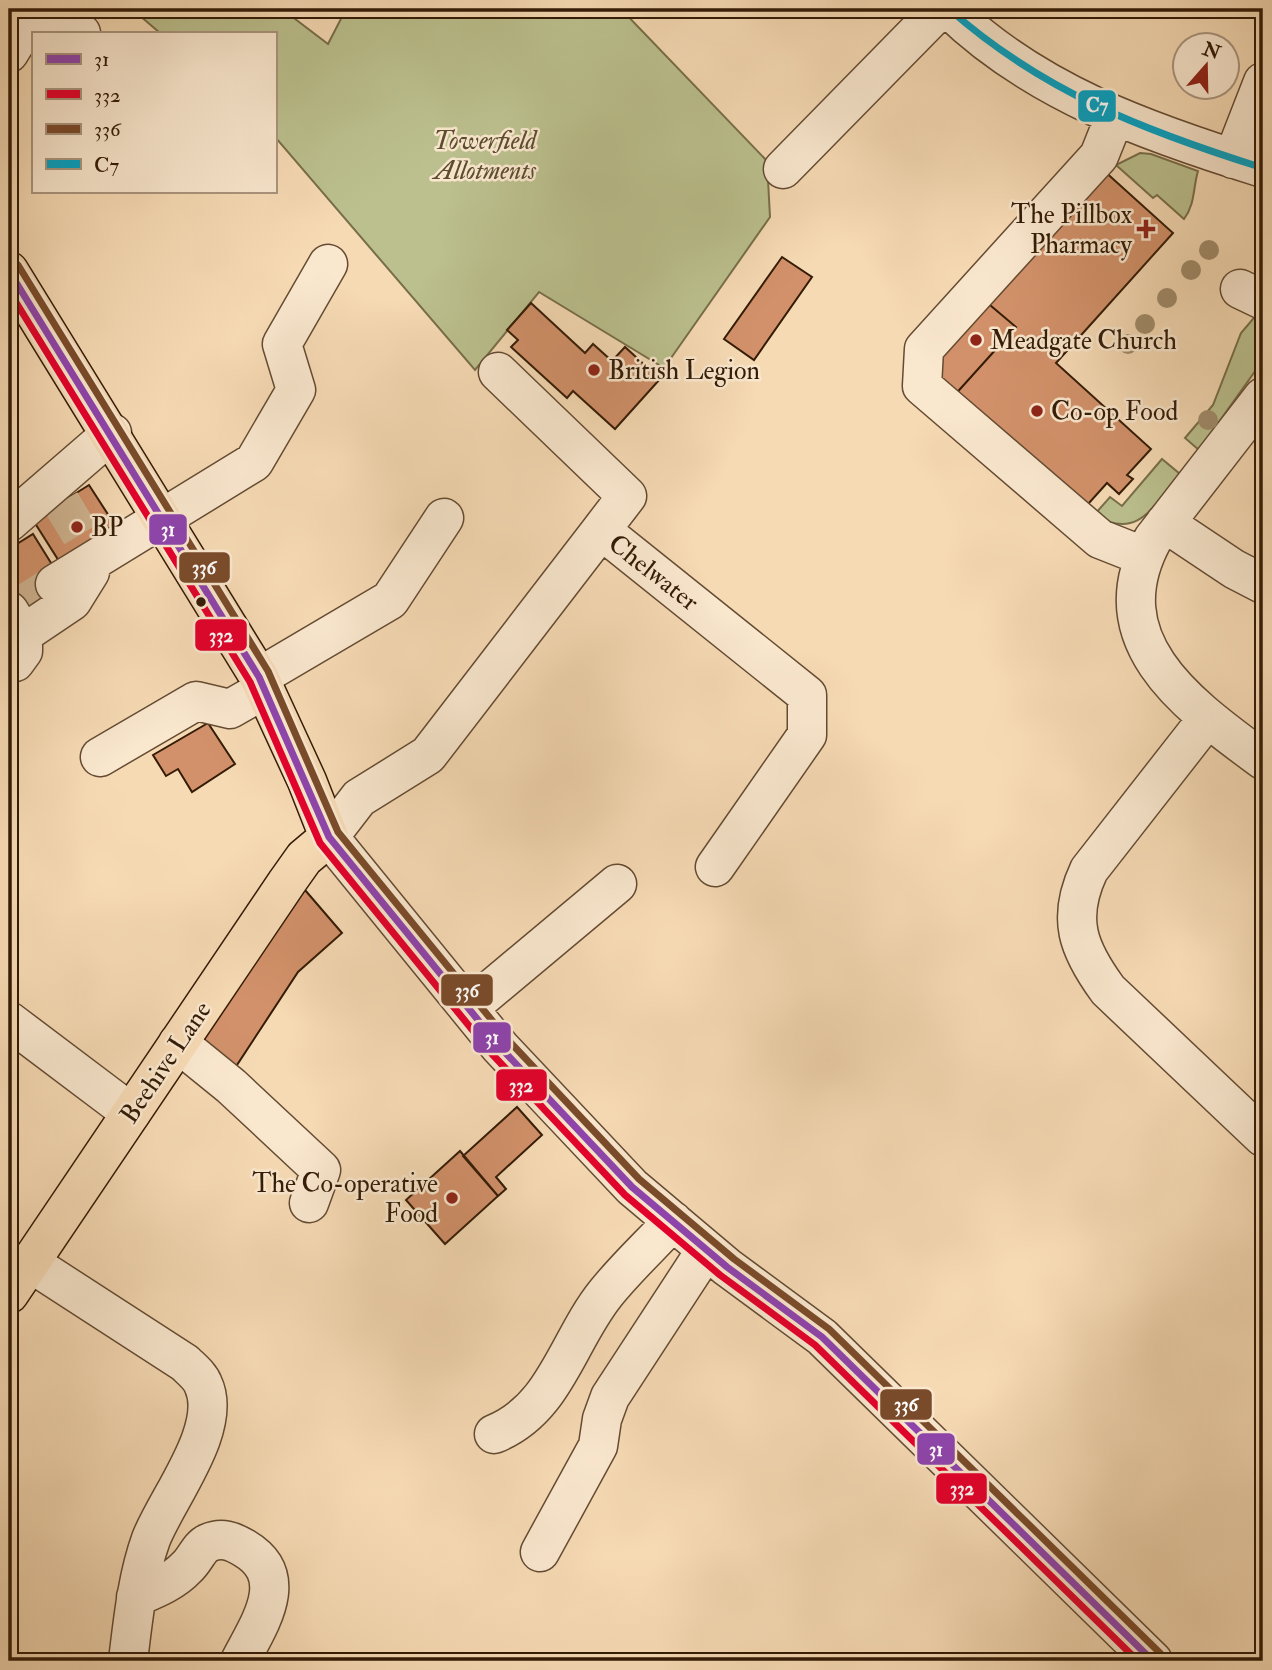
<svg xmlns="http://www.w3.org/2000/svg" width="1272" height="1670" font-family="'IM FELL Double Pica',serif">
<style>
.green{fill:#bbc08e;stroke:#776e4a;stroke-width:2}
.building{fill:#d2916a;stroke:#331b06;stroke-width:2}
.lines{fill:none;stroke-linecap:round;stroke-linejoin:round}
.minor-tunnel{stroke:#cfb491;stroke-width:38;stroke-dasharray:38 19;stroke-linecap:butt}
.minor-casing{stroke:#644b32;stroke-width:41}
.major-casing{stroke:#331b06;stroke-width:41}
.minor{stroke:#f9e7ce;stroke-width:38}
.major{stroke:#f6dab4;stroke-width:38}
.bus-1-casing{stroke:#f9e7ce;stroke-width:12}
.bus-2-casing{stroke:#f9e7ce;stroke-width:12}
.bus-3-casing{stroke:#f9e7ce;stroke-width:12}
.bus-4-casing{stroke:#f9e7ce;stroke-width:12}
.bus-1{stroke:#8e44ad;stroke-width:7}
.bus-2{stroke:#e4002b;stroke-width:7}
.bus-3{stroke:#7a4b2a;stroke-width:7}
.bus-4{stroke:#03a2c4;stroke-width:7}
.tree{fill:#a18c6b}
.poi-dot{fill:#8f2418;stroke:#f9e7ce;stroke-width:2.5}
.bus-dot{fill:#331b06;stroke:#f9e7ce;stroke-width:2.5}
.labels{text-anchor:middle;stroke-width:5;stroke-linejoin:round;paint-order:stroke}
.park-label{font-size:26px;font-style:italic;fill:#5c4d2f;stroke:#f9e7ce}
.poi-label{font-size:26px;fill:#331b06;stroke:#f9e7ce;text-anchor:start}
.street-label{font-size:26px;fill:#331b06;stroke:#f9e7ce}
.line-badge{stroke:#f9e7ce;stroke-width:2.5}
.badge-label{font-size:19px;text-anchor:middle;font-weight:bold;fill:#fff}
</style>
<rect width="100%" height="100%" fill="#f6dab4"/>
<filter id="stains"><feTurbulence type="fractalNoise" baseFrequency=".00286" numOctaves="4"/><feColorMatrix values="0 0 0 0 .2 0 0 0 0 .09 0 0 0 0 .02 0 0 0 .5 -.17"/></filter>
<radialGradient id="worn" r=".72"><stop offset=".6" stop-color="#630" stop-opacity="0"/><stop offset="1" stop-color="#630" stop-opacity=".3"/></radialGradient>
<path class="green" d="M 132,9 L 282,9 L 328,44 L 346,9 L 621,9 L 767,161 L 770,217 L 664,368 L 539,292 L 475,370 L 275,137 L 275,33 L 160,33 Z
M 1140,153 L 1151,154 L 1198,171 C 1193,188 1195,205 1184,219 L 1157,195 L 1153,198 L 1116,165 Z
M 1258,313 L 1263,316 L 1263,360 L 1199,450 L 1185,438 L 1213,405 L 1241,333 Z
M 1162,459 L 1180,474 C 1155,504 1137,543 1095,514 L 1110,497 L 1122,506 Z"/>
<path class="building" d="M 1102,169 L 1173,233 L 1056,363 L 1151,449 L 1127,475 L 1133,479 L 1119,494 L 1107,483 L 1080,513 L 952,398 L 1016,327 L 984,300 Z
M 782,257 L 812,277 L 754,360 L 724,339 Z
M 984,300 L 1016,327 L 952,398 L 938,385 L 936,353 Z
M 531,303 L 585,353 L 593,344 L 612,361 L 625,347 L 660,379 L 615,429 L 573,391 L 567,398 L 511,347 L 518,340 L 507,330 Z
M 89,485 L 120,533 L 64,569 L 33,520 Z
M 33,534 L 56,571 L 14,597 L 9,588 L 9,549 Z
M 49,576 L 60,593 L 26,615 L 14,597 Z
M 208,723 L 235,764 L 192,792 L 178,769 L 166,776 L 153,755 Z
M 305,890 L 342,933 L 298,972 L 233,1071 L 188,1041 Z
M 517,1107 L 542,1135 L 496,1177 L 506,1189 L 498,1196 L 463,1156 Z
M 460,1151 L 498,1196 L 445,1244 L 406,1200 Z"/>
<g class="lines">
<path class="minor-tunnel" d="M 61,502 L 91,552
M 20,606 L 55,584"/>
<defs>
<path id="minor" d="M 949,9 C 1035,93 1150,133 1263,168
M 9,53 L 30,19 L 60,17 L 81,33
M 1115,116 L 1099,156 L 924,349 L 922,386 L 1100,539 L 1143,556
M 1233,159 L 1263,82
M 783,169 L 940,9
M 1240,289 L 1263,300
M 498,372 L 627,496 L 601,530
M 1263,397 L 1153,539 C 1097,642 1190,706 1263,760
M 9,522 L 112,433
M 1165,523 L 1234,569 L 1263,584
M 55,584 L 254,462 L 296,390 L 282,344 L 328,264
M 9,611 L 23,634 L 72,601 L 90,572
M 9,662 L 15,662 L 23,651 L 23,634
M 259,677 L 390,600 L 444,518
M 1207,719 L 1089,870 C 1066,919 1078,949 1108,990 L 1263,1137
M 100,757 L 196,701 L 230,709 L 265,689
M 715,867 L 807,735 L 807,695 L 601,530 L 428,755 L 359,798 L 329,837 L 500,1047 L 632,1187 L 727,1267 L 822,1337 L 1153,1661
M 470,1007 L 617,884
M 9,1021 L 131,1113
M 178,1043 L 231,1086 L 321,1170 L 309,1203
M 29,1262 L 185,1363 C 191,1369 200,1376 203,1384 C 224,1428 167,1498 151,1539 C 137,1578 133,1620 128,1661
M 494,1434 C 556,1409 567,1341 606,1293 C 626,1268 651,1245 673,1221
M 540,1552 L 598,1446 L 602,1419 L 610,1397 L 706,1250
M 136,1597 C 155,1589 173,1582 187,1567 C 195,1560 199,1547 208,1543 C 222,1537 232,1541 244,1548 C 293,1577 259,1624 240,1661"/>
<path id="major" d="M 9,271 L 259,677 L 307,781 L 329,837 L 304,858 L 287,882 L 9,1294"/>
</defs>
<use href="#minor" class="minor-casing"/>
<use href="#major" class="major-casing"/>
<use href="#minor" class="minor"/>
<use href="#major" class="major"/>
<defs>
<path id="bus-1" d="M 9,271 L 259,677 L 329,837 L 500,1047 L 632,1187 L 727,1267 L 822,1337 L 1153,1661"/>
<path id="bus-2" d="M 9,291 L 250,682 L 320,843 L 492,1054 L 625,1195 L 720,1275 L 815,1345 L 1138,1661"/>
<path id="bus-3" d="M 18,265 L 268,671 L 338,832 L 508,1040 L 639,1179 L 734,1259 L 829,1329 L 1160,1653"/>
<path id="bus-4" d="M 949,9 C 1043,92 1145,131 1263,168"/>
</defs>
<use href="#bus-1" class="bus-1-casing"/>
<use href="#bus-2" class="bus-2-casing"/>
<use href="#bus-3" class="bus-3-casing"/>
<use href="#bus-4" class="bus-4-casing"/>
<use href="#bus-1" class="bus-1"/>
<use href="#bus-2" class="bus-2"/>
<use href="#bus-3" class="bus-3"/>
<use href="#bus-4" class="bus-4"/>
</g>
<g class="tree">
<circle cx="1209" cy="250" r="10"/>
<circle cx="1191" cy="270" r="10"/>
<circle cx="1167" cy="298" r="10"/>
<circle cx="1145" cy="324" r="10"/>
<circle cx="1128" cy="344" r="10"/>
<circle cx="1208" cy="420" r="10"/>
</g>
<g class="poi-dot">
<path d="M1142.5 218.5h7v7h7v7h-7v7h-7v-7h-7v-7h7z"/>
<circle cx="976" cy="340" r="7"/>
<circle cx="594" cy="370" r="7"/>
<circle cx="1037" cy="411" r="7"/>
<circle cx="77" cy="527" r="7"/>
<circle cx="452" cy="1198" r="7"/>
</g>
<circle class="bus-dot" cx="201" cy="602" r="6"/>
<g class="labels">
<g class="park-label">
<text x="485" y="149">Towerfield<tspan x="485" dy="30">Allotments</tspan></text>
</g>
<g class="poi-label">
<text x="1132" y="223" text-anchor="end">The Pillbox<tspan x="1132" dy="30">Pharmacy</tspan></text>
<text x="990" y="349">Meadgate Church</text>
<text x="608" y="379">British Legion</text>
<text x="1051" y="420">Co-op Food</text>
<text x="91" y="536">BP</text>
<text x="438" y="1192" text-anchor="end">The Co-operative<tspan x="438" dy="30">Food</tspan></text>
</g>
<g class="street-label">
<text transform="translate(654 572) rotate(38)" y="9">Chelwater</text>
<text transform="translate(165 1062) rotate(-56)" y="9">Beehive Lane</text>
</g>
</g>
<g class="line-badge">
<rect x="1077" y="89" width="40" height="34" rx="7" fill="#03a2c4"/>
<rect x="148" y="513" width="40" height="33" rx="7" fill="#8e44ad"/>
<rect x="178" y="551" width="53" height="33" rx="7" fill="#7a4b2a"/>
<rect x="194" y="618" width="54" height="34" rx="7" fill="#e4002b"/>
<rect x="440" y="973" width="54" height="34" rx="7" fill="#7a4b2a"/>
<rect x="472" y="1021" width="40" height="33" rx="7" fill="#8e44ad"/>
<rect x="495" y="1068" width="53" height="34" rx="7" fill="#e4002b"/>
<rect x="879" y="1388" width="54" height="33" rx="7" fill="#7a4b2a"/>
<rect x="916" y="1432" width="40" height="34" rx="7" fill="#8e44ad"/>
<rect x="935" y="1472" width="53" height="33" rx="7" fill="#e4002b"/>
</g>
<g class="badge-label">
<text x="1097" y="112">C7</text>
<text x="168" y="536">31</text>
<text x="204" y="574">336</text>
<text x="221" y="642">332</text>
<text x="467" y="997">336</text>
<text x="492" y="1044">31</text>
<text x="521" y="1092">332</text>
<text x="906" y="1411">336</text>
<text x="936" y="1456">31</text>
<text x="962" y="1495">332</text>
</g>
<rect width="1272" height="1670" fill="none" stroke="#f6dab4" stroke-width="35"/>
<rect x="10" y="10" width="1251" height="1649" fill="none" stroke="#331b06" stroke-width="3.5"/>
<rect x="18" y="18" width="1237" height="1635" fill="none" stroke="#331b06" stroke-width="2"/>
<rect x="32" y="32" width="245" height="161" fill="#f9e7ce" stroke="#aa957e" stroke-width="2"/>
<rect x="46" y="54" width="35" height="10" fill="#8e44ad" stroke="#aa957e" stroke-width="2"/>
<text x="94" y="66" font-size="21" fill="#331b06">31</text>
<rect x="46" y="89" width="35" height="10" fill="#e4002b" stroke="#aa957e" stroke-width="2"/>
<text x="94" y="102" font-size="21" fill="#331b06">332</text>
<rect x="46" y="124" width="35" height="10" fill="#7a4b2a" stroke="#aa957e" stroke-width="2"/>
<text x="94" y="136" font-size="21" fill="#331b06">336</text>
<rect x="46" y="159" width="35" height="10" fill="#03a2c4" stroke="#aa957e" stroke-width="2"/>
<text x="94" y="172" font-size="21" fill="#331b06">C7</text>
<g transform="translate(1206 66) rotate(20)"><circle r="33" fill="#f9e7ce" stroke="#aa957e" stroke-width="2"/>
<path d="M0-5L12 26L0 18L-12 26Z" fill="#8f2418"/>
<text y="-10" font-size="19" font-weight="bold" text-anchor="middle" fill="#331b06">N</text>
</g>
<rect width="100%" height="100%" filter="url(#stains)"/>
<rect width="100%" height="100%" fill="url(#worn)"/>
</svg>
